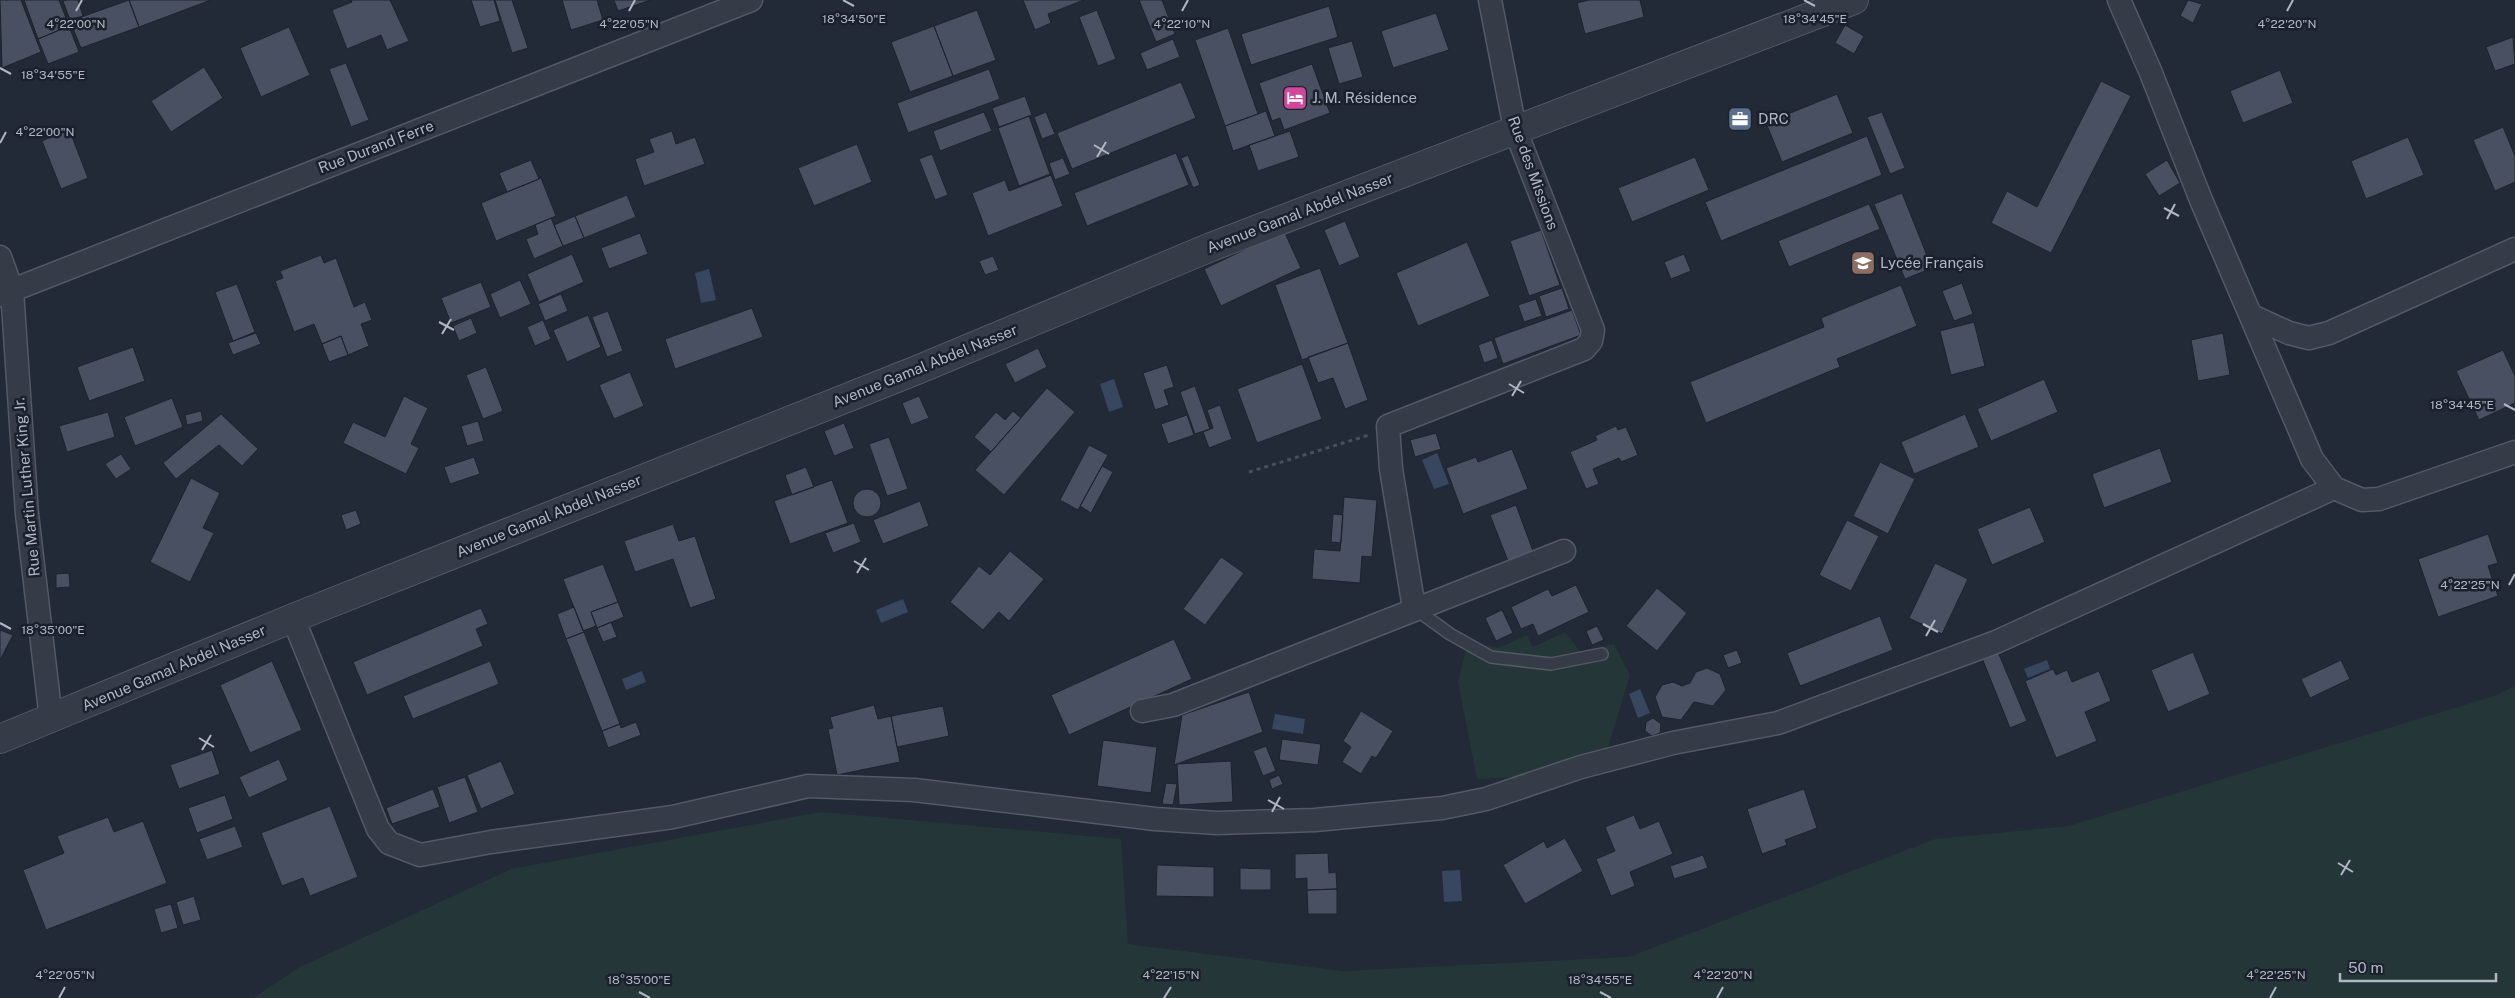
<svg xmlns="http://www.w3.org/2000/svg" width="2515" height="998" font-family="'Public Sans',sans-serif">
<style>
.green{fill:#253639}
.water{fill:#38465f}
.building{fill:#485061;stroke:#1d232e}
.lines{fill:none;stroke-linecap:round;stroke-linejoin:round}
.service-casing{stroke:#535965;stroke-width:14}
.minor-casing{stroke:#535965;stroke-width:25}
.tertiary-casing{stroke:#535965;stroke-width:30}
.path{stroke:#435357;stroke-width:3;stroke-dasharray:4 4;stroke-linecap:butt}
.service{stroke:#353b47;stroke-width:11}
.minor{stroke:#353b47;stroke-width:22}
.tertiary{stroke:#353b47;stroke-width:28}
.ticks{fill:none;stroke:#b0b6c4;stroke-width:2}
.labels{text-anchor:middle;stroke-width:5;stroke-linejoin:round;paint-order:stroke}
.poi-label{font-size:15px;fill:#b0b6c4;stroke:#1b212c;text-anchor:start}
.street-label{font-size:15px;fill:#b0b6c4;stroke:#1b212c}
.ticks-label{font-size:12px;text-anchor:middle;fill:#b0b6c4;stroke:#1b212c;stroke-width:5;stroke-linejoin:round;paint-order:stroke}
</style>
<rect width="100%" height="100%" fill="#222937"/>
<path class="green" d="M 1565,632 L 1580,651 L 1614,644 L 1630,675 L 1607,751 L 1527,777 L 1477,779 L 1458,682 L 1468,641 L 1498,648 L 1527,635 L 1533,647 Z
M 2515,686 L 2515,998 L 253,998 L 300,967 L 511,869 L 821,812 L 1121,839 L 1128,944 L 1343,971 L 1629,957 L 1935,839 L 2069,826 L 2497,695 Z"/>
<path class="water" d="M 709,269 L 716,300 L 701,303 L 695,273 Z
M 1114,379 L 1123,407 L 1109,412 L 1100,384 Z
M 1437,453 L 1449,484 L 1434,489 L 1422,460 Z
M 903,599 L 908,612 L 881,623 L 876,610 Z
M 2047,660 L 2050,669 L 2028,678 L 2024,669 Z
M 642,671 L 646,682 L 626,690 L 622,679 Z
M 1640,689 L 1650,713 L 1638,718 L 1629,694 Z
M 1275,714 L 1305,719 L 1303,734 L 1272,729 Z
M 1460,870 L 1462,901 L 1444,902 L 1442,871 Z"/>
<path class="building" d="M 0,0 L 21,0 L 41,52 L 2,68 Z
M 24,0 L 59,0 L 69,26 L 38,39 Z
M 67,0 L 78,0 L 83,16 L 70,20 L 63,1 Z
M 129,0 L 211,0 L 139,27 Z
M 129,0 L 139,27 L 81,48 L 70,21 Z
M 351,0 L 390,0 L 409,41 L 387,50 L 381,35 L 347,49 L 332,10 L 352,2 Z
M 471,0 L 494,0 L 500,21 L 480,27 Z
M 495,0 L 512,0 L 528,48 L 512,53 Z
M 562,0 L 597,0 L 603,20 L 571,30 Z
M 614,0 L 651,0 L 618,11 Z
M 1023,0 L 1084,0 L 1048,14 L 1051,23 L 1035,30 Z
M 1139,0 L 1162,0 L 1175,34 L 1156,42 Z
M 1589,0 L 1640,0 L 1644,17 L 1585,34 L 1577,3 Z
M 2188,0 L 2202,4 L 2193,23 L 2180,16 Z
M 1329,6 L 1338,37 L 1251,65 L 1241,34 Z
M 977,10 L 996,60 L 953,76 L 934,26 Z
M 1097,10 L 1116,59 L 1098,66 L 1079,17 Z
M 1436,13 L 1449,50 L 1393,68 L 1381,31 Z
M 1845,25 L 1864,36 L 1854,54 L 1835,43 Z
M 69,26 L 79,52 L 48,64 L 38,39 Z
M 934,26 L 953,76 L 910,92 L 891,42 Z
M 289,27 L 310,75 L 261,97 L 240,48 Z
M 1228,28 L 1258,114 L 1225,126 L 1195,40 Z
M 2513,37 L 2515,64 L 2495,71 L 2486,47 Z
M 1173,39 L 1180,57 L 1147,70 L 1140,53 Z
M 1352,41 L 1363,77 L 1339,84 L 1328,48 Z
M 346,63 L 369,120 L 351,127 L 329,69 Z
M 1312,64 L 1330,113 L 1284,130 L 1280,118 L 1272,121 L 1259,83 Z
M 204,67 L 223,98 L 171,132 L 151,101 Z
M 989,69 L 1000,99 L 908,133 L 897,103 Z
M 2280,70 L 2293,103 L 2243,123 L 2230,91 Z
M 2101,81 L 2131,96 L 2051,253 L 1991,223 L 2007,191 L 2037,207 Z
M 1181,82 L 1196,118 L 1072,169 L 1057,133 Z
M 1837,94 L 1853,133 L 1782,162 L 1766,123 Z
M 1025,96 L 1032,115 L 999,127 L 992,108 Z
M 1266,111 L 1275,136 L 1233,151 L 1225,126 Z
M 984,112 L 992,131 L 940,151 L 933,131 Z
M 1046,112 L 1055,134 L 1042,139 L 1034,117 Z
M 1882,112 L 1905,168 L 1890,174 L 1867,117 Z
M 1029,116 L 1050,174 L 1019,186 L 998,128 Z
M 2503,127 L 2515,156 L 2515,182 L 2495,191 L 2473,140 Z
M 69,129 L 88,178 L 61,189 L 42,141 Z
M 672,131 L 676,144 L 695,137 L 705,164 L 644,186 L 635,159 L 654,152 L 649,139 Z
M 1290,131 L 1299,157 L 1258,171 L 1249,145 Z
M 1867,136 L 1882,175 L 1721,241 L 1705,202 Z
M 2408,137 L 2424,175 L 2366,199 L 2351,161 Z
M 857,144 L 872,182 L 814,206 L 798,168 Z
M 1176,153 L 1189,185 L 1087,226 L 1074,193 Z
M 932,154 L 948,195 L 935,200 L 919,159 Z
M 1188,155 L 1200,185 L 1193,188 L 1181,158 Z
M 1695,157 L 1709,190 L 1632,222 L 1618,188 Z
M 1063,158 L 1070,174 L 1055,180 L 1049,163 Z
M 531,160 L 539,179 L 507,192 L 499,173 Z
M 2167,160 L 2180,183 L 2159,196 L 2145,174 Z
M 1051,175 L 1063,206 L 988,236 L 972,193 L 1005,180 L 1009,191 Z
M 541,178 L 556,216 L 496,241 L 481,203 Z
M 1902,193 L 1932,268 L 1905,279 L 1874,204 Z
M 627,195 L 636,217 L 584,238 L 575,216 Z
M 1869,204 L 1880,229 L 1789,267 L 1778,241 Z
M 575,216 L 584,238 L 563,246 L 554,225 Z
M 551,218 L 563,246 L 534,259 L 526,239 L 538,234 L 535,225 Z
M 1345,221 L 1360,257 L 1339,266 L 1324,230 Z
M 1541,230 L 1560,285 L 1529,296 L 1510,241 Z
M 1284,231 L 1301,268 L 1221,306 L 1204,269 Z
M 640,233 L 648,254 L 609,269 L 601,248 Z
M 1467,242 L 1490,296 L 1418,326 L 1396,273 Z
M 572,254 L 584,282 L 539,302 L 527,274 Z
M 1684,254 L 1691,271 L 1671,279 L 1664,262 Z
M 321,255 L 324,263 L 336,258 L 354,307 L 365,302 L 372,320 L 361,324 L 369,346 L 348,355 L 341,336 L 322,344 L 314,324 L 294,332 L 275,281 L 283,278 L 280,271 Z
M 993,256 L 999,270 L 985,275 L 979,261 Z
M 1320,268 L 1348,343 L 1302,360 L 1275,285 Z
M 520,280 L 531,304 L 500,318 L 490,294 Z
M 481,282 L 491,307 L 451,323 L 441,298 Z
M 1962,283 L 1973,314 L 1954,321 L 1942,291 Z
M 237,284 L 255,332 L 233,341 L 215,292 Z
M 1901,285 L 1917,326 L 1837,359 L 1840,367 L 1706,423 L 1690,382 L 1824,327 L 1821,318 Z
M 1562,288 L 1569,309 L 1546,317 L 1539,296 Z
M 561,294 L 568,311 L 545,321 L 538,304 Z
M 1536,299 L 1542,316 L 1524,322 L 1518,305 Z
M 752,308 L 763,337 L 675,369 L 665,339 Z
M 1572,310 L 1581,335 L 1503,364 L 1494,338 Z
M 608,311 L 623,351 L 607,357 L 592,317 Z
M 588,315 L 601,347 L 567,362 L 553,330 Z
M 471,318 L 477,333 L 459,341 L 453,326 Z
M 543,320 L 551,339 L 535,346 L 527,327 Z
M 1974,322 L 1985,366 L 1951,375 L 1940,331 Z
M 256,333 L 261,344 L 233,355 L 228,343 Z
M 2223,333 L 2230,375 L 2198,381 L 2191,340 Z
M 341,336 L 348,355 L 329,362 L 322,344 Z
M 1492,340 L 1498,358 L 1484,363 L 1478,345 Z
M 1348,343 L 1368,400 L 1345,409 L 1333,378 L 1318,383 L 1308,357 Z
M 133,347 L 145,381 L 89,401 L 77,367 Z
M 1038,348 L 1047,367 L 1015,383 L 1005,364 Z
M 2503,350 L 2515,376 L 2515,403 L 2479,420 L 2456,371 Z
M 1302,364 L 1322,419 L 1257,443 L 1237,389 Z
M 1167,365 L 1174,387 L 1164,390 L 1169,405 L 1155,410 L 1143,373 Z
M 486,367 L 503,411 L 483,419 L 466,375 Z
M 630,372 L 644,406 L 614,419 L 599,385 Z
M 2044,379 L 2058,412 L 1991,441 L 1977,409 Z
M 1195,386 L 1210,429 L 1195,434 L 1180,392 Z
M 1047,388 L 1075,412 L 1004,495 L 975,470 Z
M 404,396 L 428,408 L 411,444 L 419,448 L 406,474 L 343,443 L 353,422 L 385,437 Z
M 919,396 L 929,418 L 911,425 L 902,403 Z
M 172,398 L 183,427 L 135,446 L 124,417 Z
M 1220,405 L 1232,439 L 1209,448 L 1203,432 L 1213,428 L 1207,410 Z
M 201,411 L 203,421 L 187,425 L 185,415 Z
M 1013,411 L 1021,418 L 991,452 L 974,437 L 996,412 L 1005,420 Z
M 108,412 L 115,437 L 67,452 L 59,426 Z
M 221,414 L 258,449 L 242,466 L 219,445 L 176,479 L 163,463 Z
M 1965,414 L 1979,447 L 1914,474 L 1901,442 Z
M 1187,415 L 1194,435 L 1168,444 L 1161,424 Z
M 478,421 L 484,441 L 467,446 L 461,426 Z
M 844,423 L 854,448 L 834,456 L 824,431 Z
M 1616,426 L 1618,430 L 1626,427 L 1638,455 L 1621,462 L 1619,458 L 1593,469 L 1599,484 L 1586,489 L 1570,452 L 1597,440 L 1595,436 Z
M 1436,433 L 1441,449 L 1415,457 L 1410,440 Z
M 889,437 L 908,489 L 887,496 L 869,444 Z
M 1089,445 L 1108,455 L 1078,510 L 1060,500 Z
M 2160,448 L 2172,482 L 2104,508 L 2092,474 Z
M 1512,449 L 1528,489 L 1463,514 L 1446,468 L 1476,457 L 1478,462 Z
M 121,454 L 131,469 L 116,479 L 105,464 Z
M 474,457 L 480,474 L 450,484 L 444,467 Z
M 1880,462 L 1915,479 L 1888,534 L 1853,516 Z
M 1102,466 L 1113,472 L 1091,513 L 1080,506 Z
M 806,467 L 814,487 L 792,495 L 785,475 Z
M 191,478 L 220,493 L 203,528 L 214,533 L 190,582 L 150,562 Z
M 832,480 L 848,523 L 790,544 L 774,501 Z
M853 503a14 14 0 1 1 28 0a14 14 0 1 1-28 0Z
M 1344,497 L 1377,500 L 1372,557 L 1362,556 L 1360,583 L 1312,579 L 1314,549 L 1340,551 Z
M 920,501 L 929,526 L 883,544 L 873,520 Z
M 1516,505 L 1533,551 L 1508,561 L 1490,515 Z
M 2030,507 L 2045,542 L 1992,565 L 1977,529 Z
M 356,510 L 361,524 L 346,530 L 341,515 Z
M 1333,514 L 1343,515 L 1341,543 L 1331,542 Z
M 1847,520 L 1879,536 L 1851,591 L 1819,575 Z
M 854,523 L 861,542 L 833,553 L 825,533 Z
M 673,524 L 679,541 L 695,536 L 716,599 L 690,608 L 673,559 L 635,572 L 624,541 Z
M 2488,534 L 2498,563 L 2488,566 L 2498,596 L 2438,617 L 2418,559 Z
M 1010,551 L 1044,579 L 1009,621 L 999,612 L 983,630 L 950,602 L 979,566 L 990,575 Z
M 1221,557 L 1244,573 L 1205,625 L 1183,609 Z
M 1935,563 L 1968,579 L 1942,634 L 1909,618 Z
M 603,564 L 618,602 L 591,612 L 596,626 L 583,631 L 563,579 Z
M 69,573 L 70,587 L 56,588 L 56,574 Z
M 1576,585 L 1589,612 L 1538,636 L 1533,624 L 1521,629 L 1511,607 L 1548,589 L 1552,596 Z
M 1657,588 L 1687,613 L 1657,651 L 1626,626 Z
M 618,602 L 624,617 L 597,628 L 591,612 Z
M 574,607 L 584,632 L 566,639 L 557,614 Z
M 481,608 L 488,624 L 476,629 L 483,646 L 367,695 L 353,662 Z
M 1502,610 L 1513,633 L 1496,641 L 1485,618 Z
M 1880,616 L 1893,650 L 1800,686 L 1787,653 Z
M 611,622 L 617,637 L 603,642 L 597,628 Z
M 1597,626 L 1604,640 L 1592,645 L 1586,631 Z
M 0,630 L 13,635 L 0,660 Z
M 584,632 L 620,724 L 602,731 L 566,639 Z
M 1174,639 L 1192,679 L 1069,735 L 1051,695 Z
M 1737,650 L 1742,663 L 1728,668 L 1723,655 Z
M 1998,652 L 2027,721 L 2010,728 L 1982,658 Z
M 2193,652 L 2210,694 L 2168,712 L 2151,670 Z
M 2341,660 L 2350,679 L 2310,698 L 2301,679 Z
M 272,661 L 302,730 L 250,753 L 220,685 Z
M 490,661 L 499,684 L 413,719 L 403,696 Z
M 1707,668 L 1720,674 L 1726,690 L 1713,706 L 1694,702 L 1681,720 L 1662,717 L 1655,697 L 1662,685 L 1673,682 L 1682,686 L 1690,683 L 1696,672 Z
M 2053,669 L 2056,675 L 2067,670 L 2072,682 L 2099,671 L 2111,701 L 2085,712 L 2097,741 L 2056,758 L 2025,681 Z
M 1249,692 L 1263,732 L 1174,765 L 1182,715 Z
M 874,705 L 878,719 L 891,716 L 900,762 L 837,775 L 828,729 L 833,728 L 830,717 Z
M 943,706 L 949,736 L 897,747 L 891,716 Z
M 1361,711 L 1393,731 L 1376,758 L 1372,756 L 1361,774 L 1342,762 L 1351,747 L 1343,741 Z
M 1653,718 L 1661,724 L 1660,733 L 1652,736 L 1645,731 L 1646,722 Z
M 636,722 L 641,735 L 608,748 L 602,731 L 620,724 L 621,728 Z
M 1282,739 L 1321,744 L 1318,765 L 1279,760 Z
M 1103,740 L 1157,747 L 1151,793 L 1097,786 Z
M 1266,746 L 1276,771 L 1263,776 L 1253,751 Z
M 212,750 L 220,774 L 179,789 L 170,765 Z
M 279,759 L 288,780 L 249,798 L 239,777 Z
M 501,761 L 515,794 L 481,809 L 467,775 Z
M 1231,761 L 1233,802 L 1179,805 L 1177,764 Z
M 1279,775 L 1283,784 L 1272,789 L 1269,780 Z
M 465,777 L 478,812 L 449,823 L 437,787 Z
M 1166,783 L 1177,784 L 1173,805 L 1162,804 Z
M 433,789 L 440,807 L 392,824 L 386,808 Z
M 1804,789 L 1817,828 L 1785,840 L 1787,845 L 1762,854 L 1747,809 Z
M 225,795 L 233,819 L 197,833 L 188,808 Z
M 330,806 L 358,877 L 310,896 L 303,878 L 282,886 L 261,833 Z
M 1634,815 L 1640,829 L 1659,821 L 1673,854 L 1630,872 L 1635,886 L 1611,896 L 1596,859 L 1615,851 L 1605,827 Z
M 108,817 L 114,832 L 143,821 L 167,883 L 46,930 L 23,870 L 64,853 L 57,836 Z
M 235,826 L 243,847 L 207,860 L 199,839 Z
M 1565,838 L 1583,871 L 1525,904 L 1503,865 L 1544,841 L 1547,848 Z
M 1328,853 L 1329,873 L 1336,872 L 1337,889 L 1307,890 L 1307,878 L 1295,879 L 1295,854 Z
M 1703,855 L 1708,868 L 1674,879 L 1670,866 Z
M 1157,865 L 1214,867 L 1214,897 L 1156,896 Z
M 1240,868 L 1271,869 L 1271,890 L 1240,890 Z
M 1337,889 L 1337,914 L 1308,914 L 1307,890 Z
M 194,896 L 201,920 L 183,925 L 176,902 Z
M 171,904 L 178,928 L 161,933 L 154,909 Z"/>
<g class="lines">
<defs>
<path id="service" d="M 1414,608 L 1450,634 L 1491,657 L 1551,664 L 1602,654"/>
<path id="minor" d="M 2119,0 L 2151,73 L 2201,200 L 2312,459 L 2334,488
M 0,257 L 12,290 L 27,514 L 51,719
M 0,295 L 751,0
M 2252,316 L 2289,333 L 2309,338 L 2329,333 L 2515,249
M 1414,608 L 1391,469 L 1388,426 L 1584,349 L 1591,341 L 1593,330 L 1515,129 L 1490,0
M 293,618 L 378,829 L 389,843 L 420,855 L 491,842 L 673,817 L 808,786 L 914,790 L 1155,819 L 1217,823 L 1315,820 L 1442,808 L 1486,799 L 1581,767 L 1673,743 L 1778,723 L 1996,642 L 2334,488 L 2362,500 L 2379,499 L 2515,452
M 1142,711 L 1173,705 L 1564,551"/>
<path id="tertiary" d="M 0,739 L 293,618 L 917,370 L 1211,247 L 1854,0"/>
</defs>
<use href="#service" class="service-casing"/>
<use href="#minor" class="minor-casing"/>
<use href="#tertiary" class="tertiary-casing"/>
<path class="path" d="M 1249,472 L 1369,435"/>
<use href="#service" class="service"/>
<use href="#minor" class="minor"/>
<use href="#tertiary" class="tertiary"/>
</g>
<path class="ticks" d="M 843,0 L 854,6M 1804,0 L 1815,6M 76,11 L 82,0M 629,11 L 635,0M 1182,11 L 1188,0M 2287,11 L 2293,0M 0,68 L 11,74M 0,143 L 6,132M 1094,145 L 1109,154M 1097,157 L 1106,142M 2164,208 L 2179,216M 2167,219 L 2175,204M 439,322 L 454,330M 442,334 L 451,319M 1509,384 L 1524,393M 1512,396 L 1521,381M 2504,404 L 2515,410M 854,561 L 869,570M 857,573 L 866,558M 2509,585 L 2515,574M 0,623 L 11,629M 1923,624 L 1938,632M 1926,636 L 1935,620M 199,738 L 214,747M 202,750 L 211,735M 1268,800 L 1284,809M 1272,812 L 1280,797M 2338,863 L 2353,872M 2341,875 L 2350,860M 639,992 L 650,998M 1600,992 L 1611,998M 59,998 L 65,987M 1164,998 L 1171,987M 1717,998 L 1723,987M 2270,998 L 2276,987"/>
<defs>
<symbol id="hotel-square" viewBox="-11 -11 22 22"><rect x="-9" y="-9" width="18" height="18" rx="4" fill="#d1479c" stroke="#1b212c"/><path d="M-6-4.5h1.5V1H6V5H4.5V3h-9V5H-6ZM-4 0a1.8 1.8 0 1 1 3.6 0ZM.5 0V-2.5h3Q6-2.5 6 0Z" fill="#fff"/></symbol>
<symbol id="office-square" viewBox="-11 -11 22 22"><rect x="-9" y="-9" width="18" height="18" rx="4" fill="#5c6f8a" stroke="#1b212c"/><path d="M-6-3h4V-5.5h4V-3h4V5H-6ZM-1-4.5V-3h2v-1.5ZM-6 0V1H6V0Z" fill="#fff"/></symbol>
<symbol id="school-square" viewBox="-11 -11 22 22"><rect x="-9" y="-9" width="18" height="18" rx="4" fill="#8d6e63" stroke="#1b212c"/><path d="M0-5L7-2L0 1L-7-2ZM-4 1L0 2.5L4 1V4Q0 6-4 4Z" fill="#fff"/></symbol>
</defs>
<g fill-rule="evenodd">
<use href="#hotel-square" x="1281" y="84" width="28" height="28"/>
<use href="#office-square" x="1726" y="105" width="28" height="28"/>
<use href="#school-square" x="1849" y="249" width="28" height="28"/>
</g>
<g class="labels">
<g class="poi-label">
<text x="1312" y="103">J. M. Résidence</text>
<text x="1758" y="124">DRC</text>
<text x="1880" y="268">Lycée Français</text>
</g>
<g class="street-label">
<text transform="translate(376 147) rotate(-21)" y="5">Rue Durand Ferre</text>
<text transform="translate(1533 173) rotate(70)" y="5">Rue des Missions</text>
<text transform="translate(1300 213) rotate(-21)" y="5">Avenue Gamal Abdel Nasser</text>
<text transform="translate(925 366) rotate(-22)" y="5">Avenue Gamal Abdel Nasser</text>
<text transform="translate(27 487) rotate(-95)" y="5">Rue Martin Luther King Jr.</text>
<text transform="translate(549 516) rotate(-22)" y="5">Avenue Gamal Abdel Nasser</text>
<text transform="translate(174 668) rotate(-23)" y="5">Avenue Gamal Abdel Nasser</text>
</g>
</g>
<g class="ticks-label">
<text x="854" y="23">18°34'50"E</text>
<text x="1815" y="23">18°34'45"E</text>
<text x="76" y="28">4°22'00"N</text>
<text x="629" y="28">4°22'05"N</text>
<text x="1182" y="28">4°22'10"N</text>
<text x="2287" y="28">4°22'20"N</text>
<text x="53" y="79">18°34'55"E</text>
<text x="45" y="136">4°22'00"N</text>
<text x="2462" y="409">18°34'45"E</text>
<text x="2470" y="589">4°22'25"N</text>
<text x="53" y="634">18°35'00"E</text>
<text x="65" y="979">4°22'05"N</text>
<text x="1171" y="979">4°22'15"N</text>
<text x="1723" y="979">4°22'20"N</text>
<text x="2276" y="979">4°22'25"N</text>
<text x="639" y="984">18°35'00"E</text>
<text x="1600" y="984">18°34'55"E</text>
</g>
<path d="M2340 973v8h156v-8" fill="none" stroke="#b0b6c4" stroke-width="2.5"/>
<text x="2348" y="973" font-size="15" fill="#b0b6c4" stroke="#1b212c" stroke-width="4" paint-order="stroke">50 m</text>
</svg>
